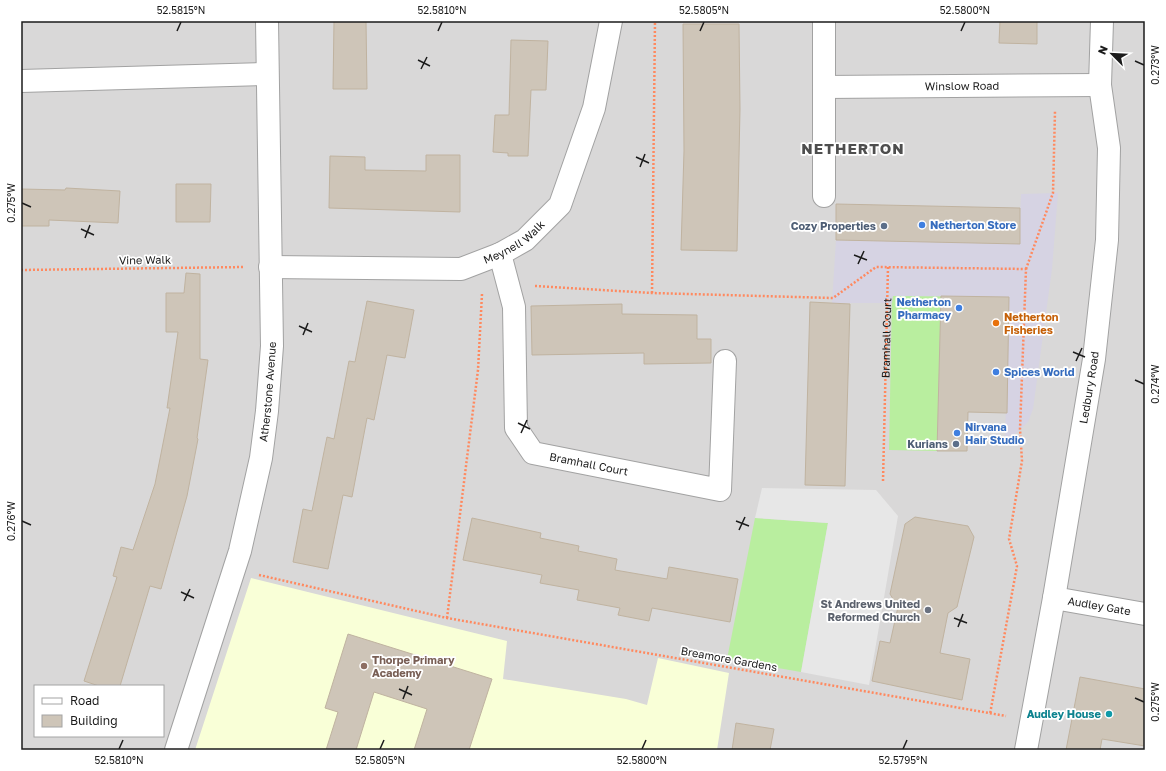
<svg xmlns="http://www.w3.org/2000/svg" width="1166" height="771" font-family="'Golos Text',sans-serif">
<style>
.residential{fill:#d9d8d8;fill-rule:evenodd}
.education{fill:#f9ffd7}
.grass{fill:#b9ee9f}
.parking{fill:#e7e7e7}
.plaza{fill:#d6d3e3}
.building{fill:#cec5b8;stroke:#c0b3a0}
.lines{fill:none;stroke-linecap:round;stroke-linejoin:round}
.minor-casing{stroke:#a2a2a2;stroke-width:24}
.path{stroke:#ff895f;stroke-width:2.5;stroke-dasharray:2 2;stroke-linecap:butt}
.minor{stroke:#fff;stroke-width:22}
.ticks{fill:none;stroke:#1b1b1b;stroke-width:1.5}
.shop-dot{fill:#3f7fe0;stroke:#fff;stroke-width:1.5}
.service-dot{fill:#5c6f8a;stroke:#fff;stroke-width:1.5}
.food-dot{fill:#e8710a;stroke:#fff;stroke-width:1.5}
.worship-dot{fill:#6b7280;stroke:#fff;stroke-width:1.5}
.education-dot{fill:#8d6e63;stroke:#fff;stroke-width:1.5}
.culture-dot{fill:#0f9aa8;stroke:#fff;stroke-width:1.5}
.labels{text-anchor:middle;stroke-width:3.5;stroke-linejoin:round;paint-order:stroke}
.street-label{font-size:11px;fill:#1b1b1b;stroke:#fff}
.shop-label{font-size:11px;font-weight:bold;fill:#366cbe;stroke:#fff;text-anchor:start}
.service-label{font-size:11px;font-weight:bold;fill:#4e5e75;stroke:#fff;text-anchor:end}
.food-label{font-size:11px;font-weight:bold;fill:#c56008;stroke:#fff;text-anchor:start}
.worship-label{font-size:11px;font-weight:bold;fill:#5b616d;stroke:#fff;text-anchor:end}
.education-label{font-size:11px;font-weight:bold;fill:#785e54;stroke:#fff;text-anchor:start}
.culture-label{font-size:11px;font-weight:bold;fill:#0d838f;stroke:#fff;text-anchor:end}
.district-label{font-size:15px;font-weight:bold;letter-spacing:1px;fill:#4e4e4e;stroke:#fff}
.neatline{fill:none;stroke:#1b1b1b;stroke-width:1.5}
.ticks-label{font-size:10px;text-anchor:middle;fill:#1b1b1b}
</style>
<rect width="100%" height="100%" fill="#eeebdf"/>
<path class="residential" d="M 21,21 L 1145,21 L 1145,750 L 21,750 ZM 35,686 L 163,686 L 163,736 L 35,736 Z"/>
<path class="education" d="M 251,578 L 507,641 L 503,679 L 626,699 L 647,705 L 658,658 L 729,673 L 717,750 L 195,750 Z"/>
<path class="grass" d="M 892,296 L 941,296 L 937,451 L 889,450 Z
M 755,518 L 828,523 L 801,672 L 727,659 Z"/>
<path class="parking" d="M 762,488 L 876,490 L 898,516 L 869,685 L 801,672 L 828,523 L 755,518 Z"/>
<path class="plaza" d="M 1058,193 L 1052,269 L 1033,409 L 1028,422 L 1014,435 L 1005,439 L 1009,297 L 893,296 L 892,303 L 832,303 L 836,240 L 1019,244 L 1021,194 Z"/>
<path class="building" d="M 334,21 L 366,21 L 367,89 L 333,89 Z
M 1000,21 L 1037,21 L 1037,44 L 999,43 Z
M 683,24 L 739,24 L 740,109 L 737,251 L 681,250 L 684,151 Z
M 511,40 L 548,41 L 546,90 L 531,90 L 528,156 L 508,156 L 508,153 L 493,152 L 495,115 L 509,115 Z
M 426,155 L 460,155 L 460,212 L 329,208 L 330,156 L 365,157 L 365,170 L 426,171 Z
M 176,184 L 211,184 L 210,222 L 176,222 Z
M 66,188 L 120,191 L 118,223 L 49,220 L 49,226 L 21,226 L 21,189 L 65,190 Z
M 836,204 L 1020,208 L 1020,244 L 836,240 Z
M 186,273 L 200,274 L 200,359 L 208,360 L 197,438 L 198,439 L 187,496 L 161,589 L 150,586 L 120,686 L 99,686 L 84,681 L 117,577 L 113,576 L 121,547 L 133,550 L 155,484 L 170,408 L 167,408 L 178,332 L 166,332 L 166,293 L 184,293 Z
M 941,296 L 1009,297 L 1007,413 L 968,412 L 967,451 L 937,451 Z
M 367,301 L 414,310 L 405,358 L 387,355 L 374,420 L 367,418 L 352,497 L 343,495 L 328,569 L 293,562 L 303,509 L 312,511 L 327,437 L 334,439 L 349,361 L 355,362 Z
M 810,302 L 850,304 L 845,486 L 805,485 Z
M 622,304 L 622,314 L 697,315 L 697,339 L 711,339 L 711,363 L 644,364 L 644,353 L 532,355 L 531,306 Z
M 915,517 L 968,526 L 974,537 L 957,607 L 948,613 L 940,653 L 970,659 L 962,700 L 872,681 L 880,641 L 890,643 L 898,607 L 890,594 L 905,524 Z
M 472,518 L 541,533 L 540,538 L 579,546 L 578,551 L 617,559 L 615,570 L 667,579 L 669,567 L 738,579 L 730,622 L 652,608 L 649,621 L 618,615 L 620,608 L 577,600 L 579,590 L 540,583 L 542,575 L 463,560 Z
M 348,634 L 492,679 L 469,750 L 414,750 L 427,709 L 374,692 L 356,750 L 326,750 L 338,712 L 325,708 Z
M 1080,677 L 1145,689 L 1145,746 L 1102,739 L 1100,750 L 1066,750 Z
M 736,723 L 774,729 L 770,750 L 732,750 Z"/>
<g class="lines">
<defs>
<g id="minor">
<path d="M 824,21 L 824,196"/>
<path d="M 21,81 L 267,74"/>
<path id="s2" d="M 824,87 L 1100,85"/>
<path id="s3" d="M 500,254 L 514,307 L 516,428 L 533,453 L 720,490 L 725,361"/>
<path id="s4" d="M 270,267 L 461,269 L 500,254 L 525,240 L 560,205 L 594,108 L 611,21"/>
<path id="s5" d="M 1054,598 L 1145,614"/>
<path id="s6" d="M 176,750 L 240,551 L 261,458 L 267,411 L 272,346 L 267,21"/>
<path id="s7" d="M 1026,750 L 1054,598 L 1094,359 L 1107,240 L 1109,148 L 1100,85 L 1102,21"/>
</g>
</defs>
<use href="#minor" class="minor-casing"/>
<g class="path">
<path d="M 1026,269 L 1053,193 L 1055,111"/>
<path d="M 21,270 L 245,267"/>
<path d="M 535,286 L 652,293 L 833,298 L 876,267 L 1026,269 L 1020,429 L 1022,461 L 1009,539 L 1017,566 L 990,714"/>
<path d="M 652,293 L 655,21"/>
<path id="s1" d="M 883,481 L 888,267"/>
<path d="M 259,575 L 447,618 L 1006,716"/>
<path d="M 447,618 L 478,370 L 482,294"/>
</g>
<use href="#minor" class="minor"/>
</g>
<path class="ticks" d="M 177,31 L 181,22M 438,31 L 442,22M 700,31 L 704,22M 961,31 L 965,22M 418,60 L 430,66M 1135,61 L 1144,65M 421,69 L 427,57M 636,157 L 649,163M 640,167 L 645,154M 22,203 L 31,207M 81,229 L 94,235M 85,238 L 90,225M 854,255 L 867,260M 858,264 L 864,251M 299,326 L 312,332M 303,335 L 308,323M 1073,352 L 1085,357M 1076,361 L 1082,348M 1135,380 L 1144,384M 518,423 L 530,429M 521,433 L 527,420M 22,521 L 31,525M 736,521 L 749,526M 739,530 L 745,517M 181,592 L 194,598M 184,601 L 190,589M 954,618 L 967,623M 958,627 L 963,614M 399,689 L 412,695M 1135,698 L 1144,702M 403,699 L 408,686M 119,749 L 123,740M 380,749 L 384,740M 642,749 L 646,740M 903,749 L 907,740"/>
<g class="shop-dot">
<circle cx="922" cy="225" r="4"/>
<circle cx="959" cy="308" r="4"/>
<circle cx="996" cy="372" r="4"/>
<circle cx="957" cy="433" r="4"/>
</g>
<g class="service-dot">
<circle cx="884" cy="226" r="4"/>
<circle cx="956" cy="444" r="4"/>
</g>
<circle class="food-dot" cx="996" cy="323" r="4"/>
<circle class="worship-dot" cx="928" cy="610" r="4"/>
<circle class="education-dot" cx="364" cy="666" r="4"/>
<circle class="culture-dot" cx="1109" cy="714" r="4"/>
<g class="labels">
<g class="street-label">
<text dy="4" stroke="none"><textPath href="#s2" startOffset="138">Winslow Road</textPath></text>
<text dy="4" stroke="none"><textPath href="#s4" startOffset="251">Meynell Walk</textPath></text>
<text transform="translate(145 260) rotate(-1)" y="4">Vine Walk</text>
<text dy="4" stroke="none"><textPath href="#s1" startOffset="143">Bramhall Court</textPath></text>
<text dy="4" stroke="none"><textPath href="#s7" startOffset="368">Ledbury Road</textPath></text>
<text dy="4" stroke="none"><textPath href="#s6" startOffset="371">Atherstone Avenue</textPath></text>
<text dy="4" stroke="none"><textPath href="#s3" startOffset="263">Bramhall Court</textPath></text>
<text dy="4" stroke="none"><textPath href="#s5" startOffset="46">Audley Gate</textPath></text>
<text transform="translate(729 659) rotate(10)" y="4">Breamore Gardens</text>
</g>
<g class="shop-label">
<text x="930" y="229">Netherton Store</text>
<text x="951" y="306" text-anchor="end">Netherton<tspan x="951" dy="13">Pharmacy</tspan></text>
<text x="1004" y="376">Spices World</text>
<text x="965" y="431">Nirvana<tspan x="965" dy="13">Hair Studio</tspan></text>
</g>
<g class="service-label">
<text x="876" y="230">Cozy Properties</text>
<text x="948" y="448">Kurians</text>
</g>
<g class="food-label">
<text x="1004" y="321">Netherton<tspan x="1004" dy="13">Fisheries</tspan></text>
</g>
<g class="worship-label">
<text x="920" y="608">St Andrews United<tspan x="920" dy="13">Reformed Church</tspan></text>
</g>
<g class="education-label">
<text x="372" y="664">Thorpe Primary<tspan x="372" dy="13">Academy</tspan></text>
</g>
<g class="culture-label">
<text x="1101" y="718">Audley House</text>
</g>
<g class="district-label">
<text x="853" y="154">NETHERTON</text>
</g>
</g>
<rect width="1166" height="771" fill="none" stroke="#ffffff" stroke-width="44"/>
<rect x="34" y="685" width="130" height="52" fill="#ffffff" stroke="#a4a4a4"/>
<rect x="42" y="698" width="20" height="6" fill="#ffffff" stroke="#a4a4a4"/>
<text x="70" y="705" font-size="12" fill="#1b1b1b">Road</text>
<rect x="42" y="715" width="20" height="12" fill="#cec5b8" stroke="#a4a4a4"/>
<text x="70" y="725" font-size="12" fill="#1b1b1b">Building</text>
<g transform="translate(1112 54) rotate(294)" stroke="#ffffff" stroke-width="3" paint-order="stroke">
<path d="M0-3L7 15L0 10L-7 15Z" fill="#1b1b1b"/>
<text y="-6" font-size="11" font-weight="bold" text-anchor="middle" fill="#1b1b1b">N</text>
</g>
<rect x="22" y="22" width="1122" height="727" class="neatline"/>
<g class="ticks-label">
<text x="181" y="14">52.5815°N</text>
<text x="442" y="14">52.5810°N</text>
<text x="704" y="14">52.5805°N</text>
<text x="965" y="14">52.5800°N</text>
<text transform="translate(1155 65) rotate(-90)" y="4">0.273°W</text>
<text transform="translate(11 203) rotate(-90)" y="4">0.275°W</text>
<text transform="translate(1155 384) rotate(-90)" y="4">0.274°W</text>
<text transform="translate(11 521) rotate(-90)" y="4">0.276°W</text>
<text transform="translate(1155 702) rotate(-90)" y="4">0.275°W</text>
<text x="119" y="764">52.5810°N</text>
<text x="380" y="764">52.5805°N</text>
<text x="642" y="764">52.5800°N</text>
<text x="903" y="764">52.5795°N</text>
</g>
</svg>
